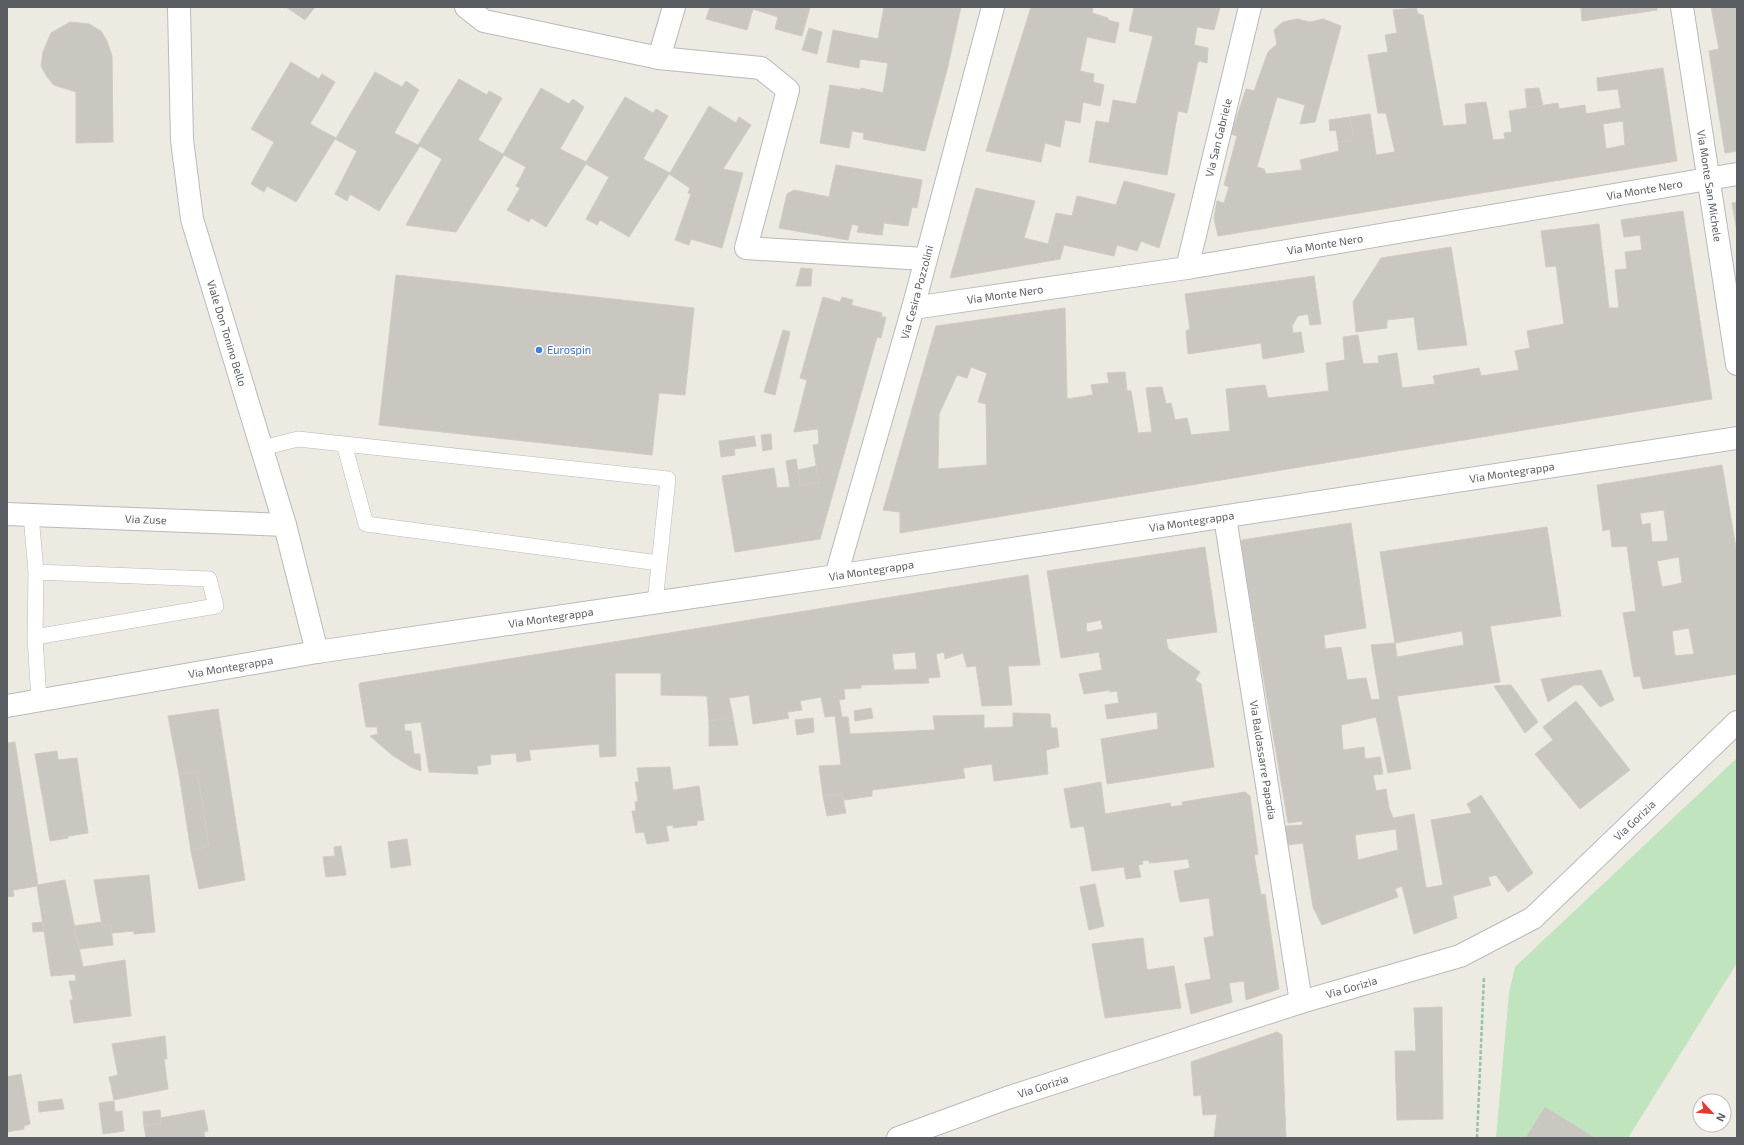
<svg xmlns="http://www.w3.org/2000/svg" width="1744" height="1145" font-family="'Exo 2',sans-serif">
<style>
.green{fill:#bfe4be}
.building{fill:#cac6c0;stroke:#d1cbc0;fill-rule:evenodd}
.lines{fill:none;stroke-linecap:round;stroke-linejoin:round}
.service-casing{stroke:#b7b9be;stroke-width:16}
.minor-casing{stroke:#b7b9be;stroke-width:24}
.secondary-casing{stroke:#b7bac0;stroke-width:24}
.path{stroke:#97c4a3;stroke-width:2.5;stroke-dasharray:4 2;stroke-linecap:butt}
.service{stroke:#fff;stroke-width:15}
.minor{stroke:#fff;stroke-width:22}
.secondary{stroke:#fff;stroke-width:22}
.shop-dot{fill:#3f7fe0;stroke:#fff;stroke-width:1.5}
.labels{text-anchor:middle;stroke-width:3;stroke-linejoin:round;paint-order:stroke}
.street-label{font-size:11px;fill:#5a5d62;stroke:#fff}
.shop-label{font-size:11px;fill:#366cbe;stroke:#fff;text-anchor:start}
</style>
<rect width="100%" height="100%" fill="#eceae1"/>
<path class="green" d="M 1737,758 L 1737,963 L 1628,1138 L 1496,1138 L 1509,993 L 1515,967 Z"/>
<path class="building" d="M 286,7 L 315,7 L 305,20 Z
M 710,7 L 810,7 L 802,36 L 775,29 L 778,17 L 753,9 L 747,30 L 706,19 Z
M 884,7 L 961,7 L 947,70 L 925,151 L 863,139 L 864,133 L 852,131 L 849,148 L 820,143 L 830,85 L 861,90 L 861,88 L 883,93 L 888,63 L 860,59 L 859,68 L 827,62 L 833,30 L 878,39 Z
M 1031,7 L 1093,7 L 1092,13 L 1108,18 L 1108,20 L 1119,23 L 1115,43 L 1087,37 L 1080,71 L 1094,74 L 1093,82 L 1104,85 L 1100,106 L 1083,102 L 1080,123 L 1065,120 L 1060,147 L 1045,143 L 1041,162 L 986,151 Z
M 1134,7 L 1220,7 L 1214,30 L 1197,27 L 1194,45 L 1208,48 L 1207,63 L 1198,61 L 1187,113 L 1178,111 L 1167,175 L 1089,162 L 1096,121 L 1109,123 L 1113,100 L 1136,104 L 1153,36 L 1129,31 Z
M 1581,7 L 1657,7 L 1657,10 L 1582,21 Z
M 1711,7 L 1737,7 L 1737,151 L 1725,153 L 1709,51 L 1719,49 Z
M 1416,8 L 1418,14 L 1423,15 L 1443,126 L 1467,124 L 1465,104 L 1486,102 L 1493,140 L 1505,139 L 1504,133 L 1512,132 L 1509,111 L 1558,103 L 1559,109 L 1585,105 L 1586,114 L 1621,108 L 1618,89 L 1598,91 L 1597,78 L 1663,68 L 1677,161 L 1218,236 L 1214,218 L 1217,201 L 1224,203 L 1229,187 L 1224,185 L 1237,136 L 1231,134 L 1246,89 L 1254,91 L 1268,52 L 1277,44 L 1274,30 L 1283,22 L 1297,19 L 1310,22 L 1323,19 L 1341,26 L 1315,122 L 1300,124 L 1305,105 L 1277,97 L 1257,167 L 1264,169 L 1266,174 L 1302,170 L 1300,160 L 1339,151 L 1338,142 L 1354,140 L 1350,117 L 1370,114 L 1376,155 L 1395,152 L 1386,113 L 1378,113 L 1368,55 L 1388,52 L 1385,35 L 1397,33 L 1393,10 ZM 1623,121 L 1625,145 L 1606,149 L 1603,124 Z
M 70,22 L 89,24 L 101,31 L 107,41 L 112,56 L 113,142 L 76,143 L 76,92 L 54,85 L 47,77 L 41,66 L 43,52 L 51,33 Z
M 809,28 L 822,32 L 817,54 L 802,50 Z
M 291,62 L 319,79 L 322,74 L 335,82 L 310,124 L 336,138 L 375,72 L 402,87 L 406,81 L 419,90 L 394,133 L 418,145 L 459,79 L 487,95 L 489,91 L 502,98 L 478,140 L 503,154 L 541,88 L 569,104 L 573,99 L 584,107 L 560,149 L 586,162 L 625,97 L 653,113 L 656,109 L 668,116 L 643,159 L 670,173 L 709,106 L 736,123 L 739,117 L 751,125 L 723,169 L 743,173 L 722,248 L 691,239 L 689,245 L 675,240 L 691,194 L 688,193 L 690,188 L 669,174 L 629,237 L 600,220 L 597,225 L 586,219 L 609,177 L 586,164 L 546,227 L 531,218 L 529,222 L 507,210 L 520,188 L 516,186 L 526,167 L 504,155 L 456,232 L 406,225 L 442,159 L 420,146 L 379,211 L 350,194 L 347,201 L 335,194 L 357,151 L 335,139 L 296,202 L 267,186 L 264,192 L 251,184 L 274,142 L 251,129 Z
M 1539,88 L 1543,106 L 1527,108 L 1525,89 Z
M 1350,117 L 1354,140 L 1338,142 L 1336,130 L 1330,131 L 1329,120 Z
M 836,165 L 922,180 L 917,208 L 912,207 L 908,226 L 884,223 L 882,235 L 857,232 L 859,226 L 852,224 L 848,240 L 779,228 L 787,194 L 794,190 L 829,197 Z
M 1124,181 L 1175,194 L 1159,248 L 1141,241 L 1137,251 L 1117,245 L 1114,256 L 1064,245 L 1060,259 L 950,278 L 976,188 L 1035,201 L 1024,238 L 1048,244 L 1056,213 L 1072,216 L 1077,196 L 1116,205 Z
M 1737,202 L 1737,232 L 1732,203 Z
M 1683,211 L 1712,399 L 900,533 L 900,512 L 883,510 L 936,326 L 1065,308 L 1067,399 L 1093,395 L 1091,385 L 1109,383 L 1107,373 L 1125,372 L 1127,391 L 1131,391 L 1138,433 L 1152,432 L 1146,388 L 1162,387 L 1166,404 L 1171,403 L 1175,420 L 1187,418 L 1191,435 L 1230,431 L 1226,389 L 1265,385 L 1268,398 L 1329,391 L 1326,363 L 1345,360 L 1343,337 L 1358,335 L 1363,364 L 1379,363 L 1378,356 L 1397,353 L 1402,388 L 1435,384 L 1433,376 L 1479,368 L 1481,376 L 1519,370 L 1515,351 L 1530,348 L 1527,331 L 1564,324 L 1556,266 L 1546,267 L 1541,231 L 1599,224 L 1609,308 L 1619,308 L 1615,270 L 1627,269 L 1625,252 L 1642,250 L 1640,235 L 1624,237 L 1621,220 ZM 971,367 L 987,373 L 978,402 L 986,404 L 987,465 L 938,469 L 939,414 L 957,375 L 967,378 Z
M 1451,247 L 1467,345 L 1418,350 L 1414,317 L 1387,320 L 1387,328 L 1356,332 L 1353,302 L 1381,258 Z
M 801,268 L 812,269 L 811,286 L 796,286 Z
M 396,275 L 694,308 L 685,395 L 659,393 L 652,455 L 379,425 Z
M 1314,276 L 1321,324 L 1310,325 L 1308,314 L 1298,316 L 1292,326 L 1293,333 L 1301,332 L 1304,352 L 1263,359 L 1261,343 L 1188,354 L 1186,331 L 1190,329 L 1185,294 Z
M 823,297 L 840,302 L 842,297 L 853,300 L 851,305 L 882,313 L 881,317 L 886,317 L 881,338 L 877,337 L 820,539 L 735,552 L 722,476 L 774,468 L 777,488 L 790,487 L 786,461 L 796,459 L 800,485 L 819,483 L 813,445 L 819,444 L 818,429 L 794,432 L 807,380 L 800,378 Z
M 783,330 L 790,332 L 775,395 L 764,392 Z
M 771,434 L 772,449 L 763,451 L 761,435 Z
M 754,436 L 756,446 L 734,449 L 735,455 L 721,457 L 719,441 Z
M 1722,465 L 1737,554 L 1737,674 L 1643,689 L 1640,676 L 1634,677 L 1623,613 L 1636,611 L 1627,546 L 1612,547 L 1610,529 L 1603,531 L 1597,485 ZM 1664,510 L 1668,541 L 1652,542 L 1650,523 L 1642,525 L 1640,513 ZM 1679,557 L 1682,583 L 1662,587 L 1657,561 ZM 1689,628 L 1694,654 L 1675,656 L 1672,631 Z
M 816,466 L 819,483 L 800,485 L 798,470 Z
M 1351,523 L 1366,628 L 1324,635 L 1325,649 L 1341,647 L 1347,680 L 1366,678 L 1371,700 L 1380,699 L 1371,645 L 1395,643 L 1380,552 L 1547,527 L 1561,616 L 1490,626 L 1500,682 L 1397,696 L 1411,769 L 1388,773 L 1376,717 L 1341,725 L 1343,750 L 1364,747 L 1365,759 L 1380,757 L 1383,774 L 1373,775 L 1376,791 L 1386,789 L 1389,808 L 1393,818 L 1414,814 L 1426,888 L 1443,885 L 1431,820 L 1472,813 L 1467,804 L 1481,795 L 1533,873 L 1508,892 L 1496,875 L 1488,877 L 1491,885 L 1453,896 L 1457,918 L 1414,934 L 1402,886 L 1395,889 L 1398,897 L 1322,925 L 1313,907 L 1303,843 L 1287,845 L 1284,826 L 1303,825 L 1302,821 L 1288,823 L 1241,545 L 1242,540 ZM 1462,631 L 1464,645 L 1397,657 L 1395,643 ZM 1396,829 L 1398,850 L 1358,860 L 1355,835 Z
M 1205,547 L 1217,632 L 1166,639 L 1168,649 L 1200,672 L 1195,680 L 1201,684 L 1214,767 L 1107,784 L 1101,739 L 1158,729 L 1157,712 L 1107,719 L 1105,705 L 1119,703 L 1117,691 L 1110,692 L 1110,690 L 1084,694 L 1079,674 L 1102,670 L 1099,652 L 1061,658 L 1047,571 ZM 1101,620 L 1103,629 L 1087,632 L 1086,623 Z
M 1028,575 L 1040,665 L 1008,666 L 1012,705 L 982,706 L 976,666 L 967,667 L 963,653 L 945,659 L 944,652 L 936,654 L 940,677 L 928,678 L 929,683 L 861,685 L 861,688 L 844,689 L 845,699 L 839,700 L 842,717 L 848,717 L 850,734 L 935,730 L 933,716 L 984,715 L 984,728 L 1013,727 L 1013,713 L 1050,714 L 1051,728 L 1057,728 L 1059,747 L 1046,750 L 1048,774 L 994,781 L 992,764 L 963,768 L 965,778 L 872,790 L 872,796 L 844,800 L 842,794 L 823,796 L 819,766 L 841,765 L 835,716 L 825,717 L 821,697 L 800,701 L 802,710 L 787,712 L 789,718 L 753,724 L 749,695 L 729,698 L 733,717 L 709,721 L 707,696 L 661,695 L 661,673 L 615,673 L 616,756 L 600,757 L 599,744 L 529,750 L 531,760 L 517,762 L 516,753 L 490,755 L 491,764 L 477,766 L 478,774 L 429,772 L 421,722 L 404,724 L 405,731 L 411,731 L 414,754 L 420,754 L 421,771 L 411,767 L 392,755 L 370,736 L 378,734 L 377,727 L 366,727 L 359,686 L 360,683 ZM 915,652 L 917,669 L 894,670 L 892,654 Z
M 1601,670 L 1614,700 L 1600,707 L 1582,685 L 1574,685 L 1548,702 L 1541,679 Z
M 1511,685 L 1538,722 L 1525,733 L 1494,686 Z
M 1576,701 L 1630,770 L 1580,809 L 1535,754 L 1553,740 L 1543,727 Z
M 871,708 L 873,718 L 855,721 L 854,711 Z
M 218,709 L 245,880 L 199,889 L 191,851 L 209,846 L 197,771 L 179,774 L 168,716 Z
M 733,717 L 738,745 L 709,746 L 709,721 Z
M 813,718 L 814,732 L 797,735 L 795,720 Z
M 15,742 L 38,885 L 65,880 L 83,967 L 125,960 L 131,1016 L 74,1023 L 70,1000 L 73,1000 L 69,981 L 76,981 L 75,974 L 51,976 L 37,886 L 13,890 L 14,896 L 7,897 L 7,743 Z
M 57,751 L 58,760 L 77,758 L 88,833 L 68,836 L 68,838 L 50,841 L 35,754 Z
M 670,767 L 673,790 L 699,786 L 704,820 L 697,821 L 697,825 L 673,828 L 673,825 L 666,826 L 669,841 L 647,844 L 644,832 L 636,833 L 632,811 L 636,811 L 635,802 L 638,801 L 635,782 L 639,782 L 637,768 Z
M 197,771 L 209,846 L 191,851 L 179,774 Z
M 1101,782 L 1105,814 L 1170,803 L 1171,807 L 1183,805 L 1182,802 L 1245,792 L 1250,796 L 1258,854 L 1254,855 L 1261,895 L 1265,894 L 1279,989 L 1246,1000 L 1244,981 L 1229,983 L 1232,1002 L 1191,1014 L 1185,984 L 1211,979 L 1204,938 L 1214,936 L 1209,898 L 1180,902 L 1174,871 L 1190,868 L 1188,859 L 1149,863 L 1149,860 L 1142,861 L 1143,864 L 1138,865 L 1141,877 L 1126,879 L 1124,867 L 1092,871 L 1084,826 L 1071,828 L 1064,789 Z
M 842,794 L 846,813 L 827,816 L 823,796 Z
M 407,839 L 411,865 L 391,868 L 388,842 Z
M 341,846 L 346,875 L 326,877 L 323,857 L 335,856 L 334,847 Z
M 149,875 L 155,932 L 134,934 L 134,931 L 112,933 L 111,925 L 102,925 L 94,880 Z
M 1095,884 L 1104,926 L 1089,930 L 1080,887 Z
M 43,922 L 44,931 L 33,932 L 32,923 Z
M 102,922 L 102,925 L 111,925 L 113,945 L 80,949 L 74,926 Z
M 1143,938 L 1147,970 L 1174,966 L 1181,1008 L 1105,1018 L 1092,944 Z
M 1442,1007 L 1443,1119 L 1397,1120 L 1395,1051 L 1416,1051 L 1414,1008 Z
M 1277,1032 L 1282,1035 L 1286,1138 L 1214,1138 L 1217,1114 L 1203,1115 L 1201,1095 L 1194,1096 L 1191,1062 Z
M 165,1036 L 167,1059 L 164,1059 L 168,1089 L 114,1100 L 109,1077 L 118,1075 L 112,1044 Z
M 21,1074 L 30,1124 L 24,1126 L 24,1129 L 7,1132 L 7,1077 Z
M 62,1099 L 64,1109 L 39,1112 L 38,1102 Z
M 114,1101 L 115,1112 L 122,1111 L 124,1131 L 103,1134 L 99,1103 Z
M 1545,1107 L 1593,1137 L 1592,1138 L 1526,1138 Z
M 160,1110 L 161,1123 L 144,1126 L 143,1112 Z
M 204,1110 L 208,1131 L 204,1132 L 205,1138 L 146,1138 L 144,1126 L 161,1123 L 160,1118 Z"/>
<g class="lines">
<defs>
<path id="service" d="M 344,444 L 366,524 L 659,563
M 262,448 L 298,439 L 668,479 L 655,603
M 31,515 L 36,572 L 209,579 L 216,606 L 35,637 L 39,701
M 35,637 L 36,572"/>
<g id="minor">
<path d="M 466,7 L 484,21 L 659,58 L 761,68 L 788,90 L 746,248 L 925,259"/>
<path id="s1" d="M 1682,7 L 1737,364"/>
<path d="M 659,58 L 674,7"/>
<path id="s2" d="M 1187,268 L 1250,7"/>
<path id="s3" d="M 913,308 L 1187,268 L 1737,174"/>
<path id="s4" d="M 7,514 L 285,525"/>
<path id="s5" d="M 1225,517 L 1301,1002"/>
<path id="s6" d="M 836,576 L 913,308 L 993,7"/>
<path id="s7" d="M 898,1138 L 1007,1098 L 1301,1002 L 1460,956 L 1533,918 L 1737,722"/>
</g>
<g id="secondary">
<path id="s8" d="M 179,7 L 182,140 L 192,219 L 285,525 L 317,652"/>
<path id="s9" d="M 7,706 L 317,652 L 836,576 L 1737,438"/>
</g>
</defs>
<use href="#service" class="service-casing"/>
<use href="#minor" class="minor-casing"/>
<use href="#secondary" class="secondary-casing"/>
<path class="path" d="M 1477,1138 L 1484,976"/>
<use href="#service" class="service"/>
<use href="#minor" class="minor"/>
<use href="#secondary" class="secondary"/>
</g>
<circle class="shop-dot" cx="539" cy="350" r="4"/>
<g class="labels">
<g class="street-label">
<text dy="4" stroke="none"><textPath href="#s2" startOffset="134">Via San Gabriele</textPath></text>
<text dy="4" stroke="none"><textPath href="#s1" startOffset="181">Via Monte San Michele</textPath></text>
<text dy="4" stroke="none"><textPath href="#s3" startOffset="741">Via Monte Nero</textPath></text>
<text dy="4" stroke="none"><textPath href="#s3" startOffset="417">Via Monte Nero</textPath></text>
<text dy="4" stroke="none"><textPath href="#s6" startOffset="295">Via Cesira Pozzolini</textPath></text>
<text dy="4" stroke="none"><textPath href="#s3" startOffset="93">Via Monte Nero</textPath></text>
<text dy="4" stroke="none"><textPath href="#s8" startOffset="332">Viale Don Tonino Bello</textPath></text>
<text dy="4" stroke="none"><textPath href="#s9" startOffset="1523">Via Montegrappa</textPath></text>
<text dy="4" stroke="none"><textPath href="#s4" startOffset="139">Via Zuse</textPath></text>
<text dy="4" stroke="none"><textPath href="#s9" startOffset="1199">Via Montegrappa</textPath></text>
<text dy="4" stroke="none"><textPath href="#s9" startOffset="875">Via Montegrappa</textPath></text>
<text dy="4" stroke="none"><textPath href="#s9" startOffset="551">Via Montegrappa</textPath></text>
<text dy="4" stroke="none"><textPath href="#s9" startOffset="227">Via Montegrappa</textPath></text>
<text dy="4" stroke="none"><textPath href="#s5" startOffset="246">Via Baldassarre Papadia</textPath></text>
<text dy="4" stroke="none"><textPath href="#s7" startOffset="814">Via Gorizia</textPath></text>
<text dy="4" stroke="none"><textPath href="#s7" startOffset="478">Via Gorizia</textPath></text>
<text dy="4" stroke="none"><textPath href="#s7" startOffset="154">Via Gorizia</textPath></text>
</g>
<g class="shop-label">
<text x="547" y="354">Eurospin</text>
</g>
</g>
<rect width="1744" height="1145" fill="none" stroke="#5a5d62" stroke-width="16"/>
<g transform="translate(1712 1113) rotate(116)"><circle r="19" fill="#ffffff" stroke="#bdbec0"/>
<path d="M0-3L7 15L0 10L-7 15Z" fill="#e43930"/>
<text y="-6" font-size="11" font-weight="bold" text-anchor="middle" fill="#5a5d62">N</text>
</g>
</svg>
